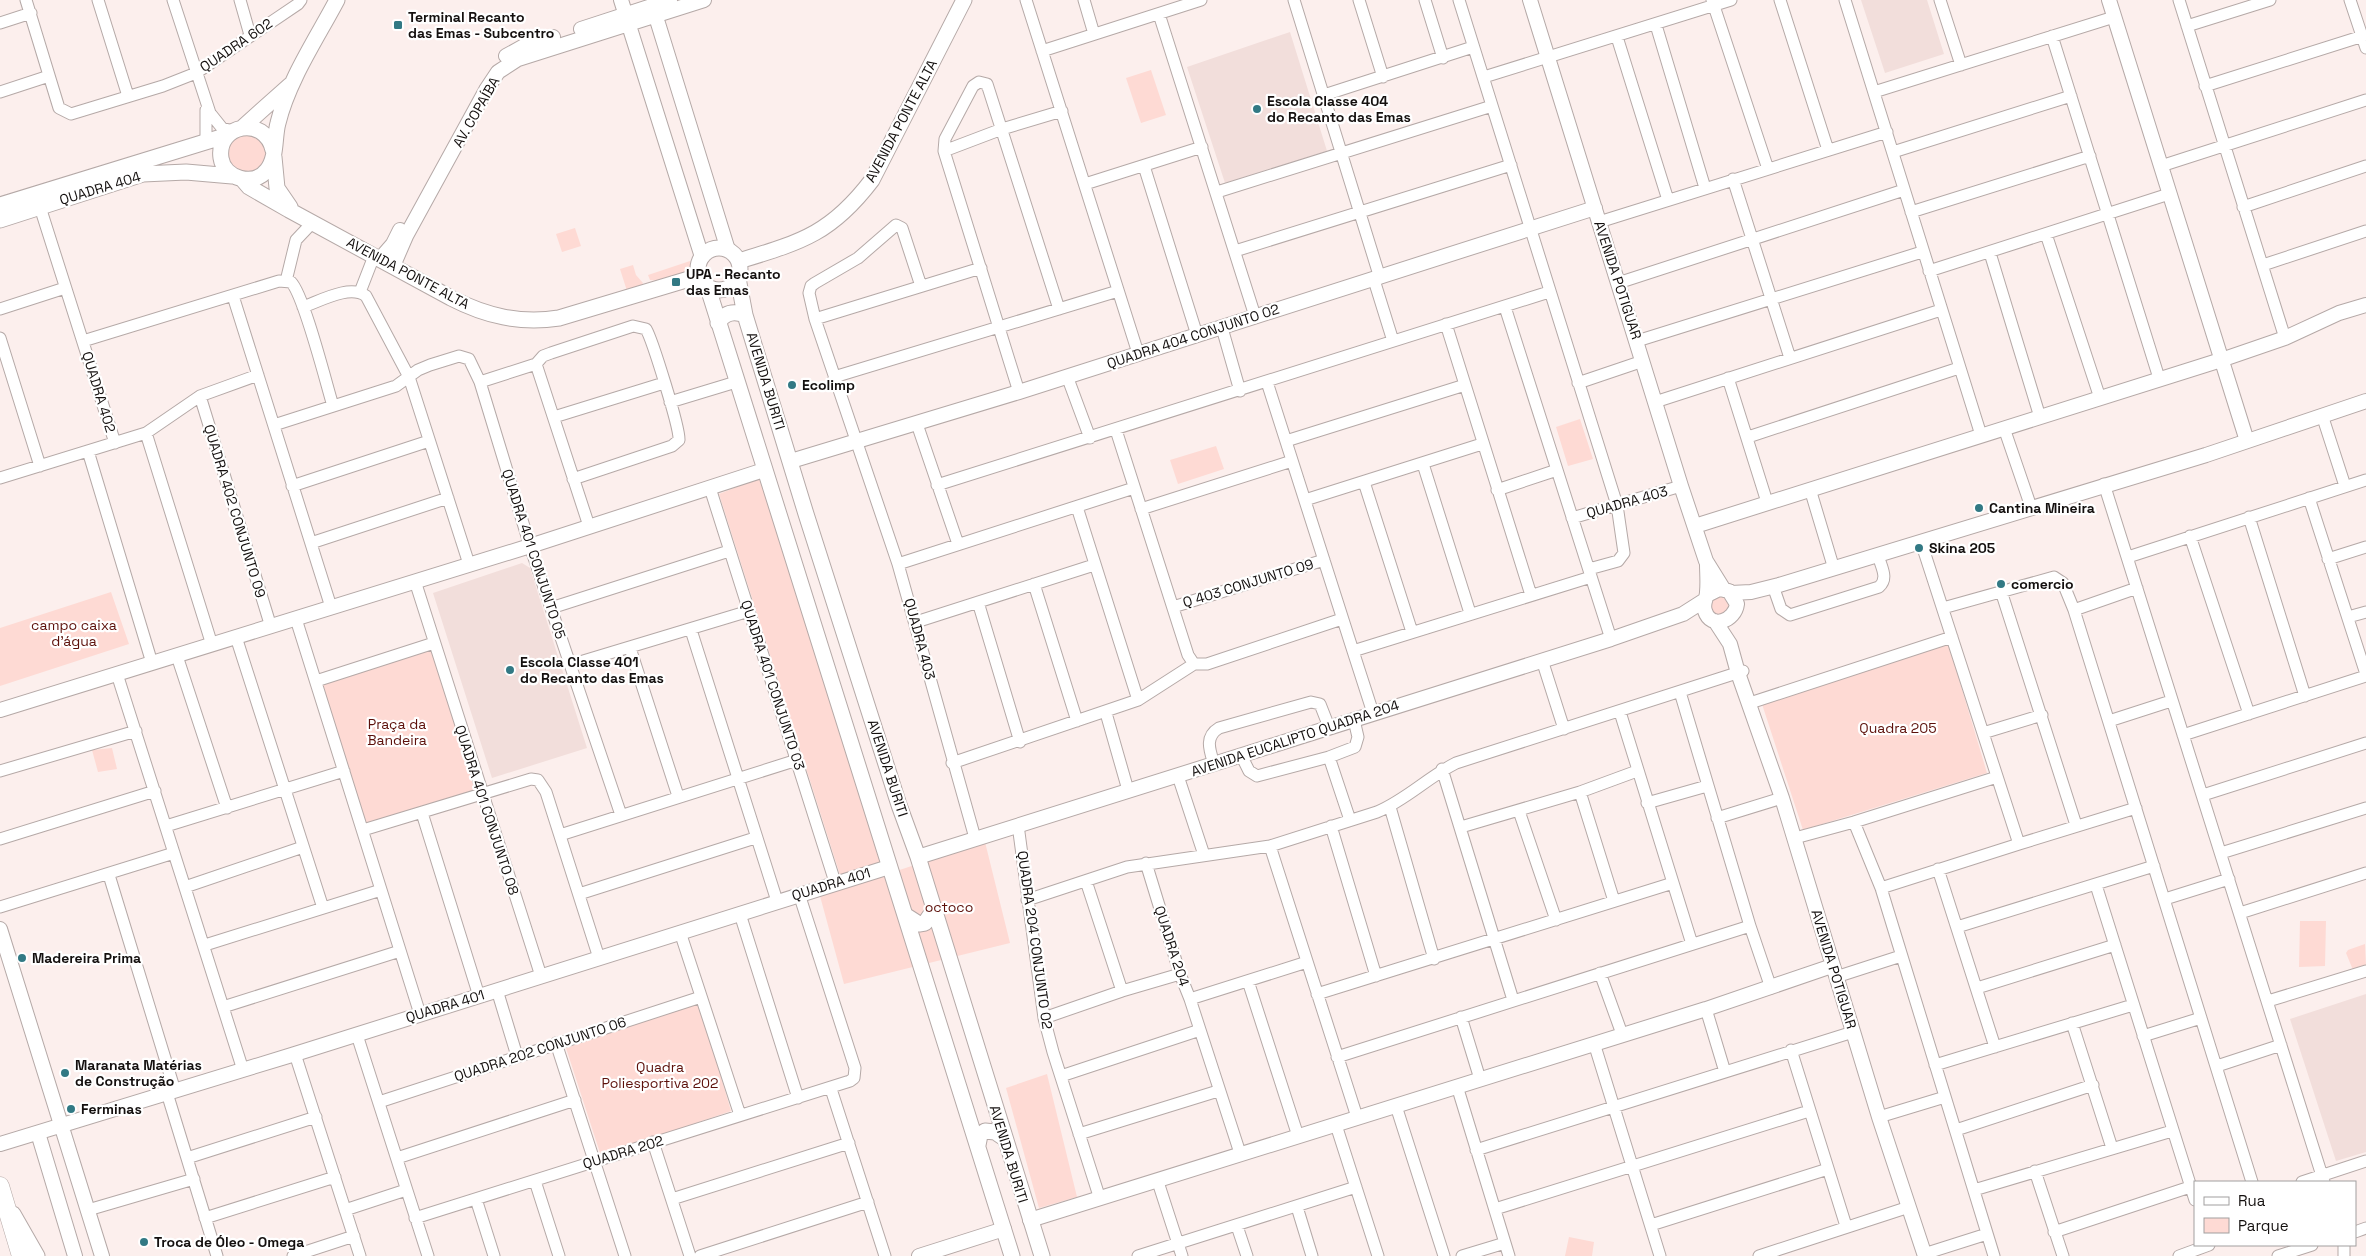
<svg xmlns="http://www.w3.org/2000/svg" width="2366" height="1256" font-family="'Space Grotesk',sans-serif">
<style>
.built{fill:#f2dedb}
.green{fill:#fedad4}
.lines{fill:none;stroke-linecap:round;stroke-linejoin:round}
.minor-casing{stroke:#b5a9a7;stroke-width:13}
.tertiary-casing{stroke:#b5a9a7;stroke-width:16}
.secondary-casing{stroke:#b5a9a7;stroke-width:17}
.trunk-casing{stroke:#b5a9a7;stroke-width:19}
.minor{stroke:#fff;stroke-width:11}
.tertiary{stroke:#fff;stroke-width:14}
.secondary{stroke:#fff;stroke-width:15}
.trunk{stroke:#fff;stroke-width:18}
.poi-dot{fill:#327984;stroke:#fff;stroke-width:2}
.labels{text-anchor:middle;stroke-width:4.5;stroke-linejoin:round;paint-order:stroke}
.poi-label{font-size:14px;font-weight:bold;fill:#14100f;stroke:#fff;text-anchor:start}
.street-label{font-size:14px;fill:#14100f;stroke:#fff}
.park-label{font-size:14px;fill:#5d110b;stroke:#fff}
</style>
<rect width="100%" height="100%" fill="#fcefed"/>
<path class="built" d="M 1861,0 L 1927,0 L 1944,54 L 1885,73 Z
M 1290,32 L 1327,151 L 1225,183 L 1187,67 Z
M 522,563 L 530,568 L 587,748 L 492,778 L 433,593 Z
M 2366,994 L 2366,1152 L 2336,1161 L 2290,1019 Z"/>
<path class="green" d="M 1151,70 L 1166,115 L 1141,123 L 1126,78 Z
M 254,133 L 269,149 L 265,166 L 245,175 L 227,163 C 229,137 229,138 254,133 Z
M 575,228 L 581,246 L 562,252 L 556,234 Z
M 690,261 L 694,271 L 660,281 L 650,280 L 648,275 Z
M 633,265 L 636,275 L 643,283 L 640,287 L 627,291 L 620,269 Z
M 1580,419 L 1593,459 L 1568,466 L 1556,427 Z
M 1216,446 L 1224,469 L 1178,484 L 1170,460 Z
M 762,477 L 882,863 L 840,875 L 719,494 Z
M 111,592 L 129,644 L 0,686 L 0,628 Z
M 1718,592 L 1734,604 L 1721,619 L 1707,607 Z
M 1947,639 L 1987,773 L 1803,830 L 1762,704 Z
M 433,647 L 478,792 L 365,826 L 319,683 Z
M 112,748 L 117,769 L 98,772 L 92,750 Z
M 985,842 L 1010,943 L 844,984 L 820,896 Z
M 2300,921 L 2326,921 L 2325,966 L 2299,967 Z
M 2365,944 L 2366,966 L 2353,970 L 2346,953 L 2348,950 Z
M 699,1002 L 731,1111 L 601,1156 L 566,1048 Z
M 1047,1074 L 1077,1197 L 1039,1208 L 1006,1088 Z
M 1569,1237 L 1594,1242 L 1592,1256 L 1565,1256 Z"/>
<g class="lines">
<defs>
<path id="minor" d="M 26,0 L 59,108 L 71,114 L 163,86 L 196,73 L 298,4 L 301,0
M 98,0 L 128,96
M 173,0 L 210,113 L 222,128 L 232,131
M 240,0 L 250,35
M 1026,0 L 1138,353
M 1084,0 L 1094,34
M 1294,0 L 1380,278
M 1359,0 L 1383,77
M 1425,0 L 1443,58
M 1459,0 L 1617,505 L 1624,553 L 1618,561 L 1589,569
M 1712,0 L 1768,169
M 1780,0 L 1828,150
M 1845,0 L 1981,435
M 1940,0 L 1961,65
M 2179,0 L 2285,338
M 2350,0 L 2366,48
M 1159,14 L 1255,316
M 0,23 L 31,13
M 1656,25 L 1705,188
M 2187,26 L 2270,0
M 2052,36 L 2159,378
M 1617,37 L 1668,200
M 1042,51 L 1201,0
M 1484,77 L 1731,0
M 2205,86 L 2363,36
M 0,92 L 49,76
M 1874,92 L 2114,17
M 1324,95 L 1473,47
M 206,140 L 206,110
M 944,151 L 1002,129 L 1062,111
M 1893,152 L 2071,96
M 1144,166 L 1197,335
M 2161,166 L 2366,100
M 1733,179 L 1790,358
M 1085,184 L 1202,147
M 1217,192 L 1492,106
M 40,207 L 115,443
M 2243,207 L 2366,166
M 1911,212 L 2090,156
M 1599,222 L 1887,132
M 2046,234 L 2100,398
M 1235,251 L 1511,165
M 1990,253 L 2040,417
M 2263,265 L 2366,231
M 1929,271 L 2169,194
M 1374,280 L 1393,341
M 286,281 L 296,240 L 313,222
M 1618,283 L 1904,190
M 921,286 L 902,228 L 896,225 L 858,258 L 815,283 L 811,286 L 809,293 L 815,319 L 898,564 L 975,838
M 360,292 L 374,256
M 233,296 L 331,607
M 303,307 C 320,301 350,284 366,296 L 409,377 L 469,564
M 1505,307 L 1611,639
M 0,309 L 65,288
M 815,319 L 981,268
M 1446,324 L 1531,595
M 1222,328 L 1240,391
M 0,338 L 40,466
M 83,341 L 279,281 L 291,282 C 304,295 326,383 333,406
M 1637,341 L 1922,252
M 536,364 L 589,526
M 1067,376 L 1090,438
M 834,377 L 1118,291
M 1728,378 L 1767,502
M 480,382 L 536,364 L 543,356 L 551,353 L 633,326 L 646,329 C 652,339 680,428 679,440 L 672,446 L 573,479
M 1267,382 L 1353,651 L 1591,577
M 1578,383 L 1643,361
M 1019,392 L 944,151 L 945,139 L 973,86 L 979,82 L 987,84 L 1059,309
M 200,396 L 271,627
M 670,402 L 736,382
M 1655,402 L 1941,310
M 2322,415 L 2345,486
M 554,417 L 664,383
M 917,424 L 958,544
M 274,425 L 396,386 L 418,370 L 430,365 L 459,356 L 469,359 L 480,382 L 530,546 L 621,815
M 2004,428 L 2031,507
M 1116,430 L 1188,655 L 1194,664 L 1207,664 L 1342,619
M 146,433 L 212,645
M 1748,437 L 1959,368
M 1286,441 L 1465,385
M 88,451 L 152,663
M 1423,464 L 1470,613
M 0,478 L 146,433 L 200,396 L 258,375
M 1364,482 L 1412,632
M 2104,484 L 2324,1182
M 937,485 L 1549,292
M 292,486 L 429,441
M 710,488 L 835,882
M 1810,489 L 1834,569
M 1497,490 L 1557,470
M 2309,498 L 2366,674
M 1305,500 L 1482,444
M 1077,507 L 1138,700
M 1141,509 L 1292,461
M 2249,517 L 2305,696
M 1572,518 L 1681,486
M 2190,536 L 2249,714
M 1921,542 L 2019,844 L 2136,808
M 311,543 L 448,498
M 2128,557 L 2366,480
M 2328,559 L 2366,547
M 898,564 L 1134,488
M 415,581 L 541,976
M 1034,584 L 1077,721
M 1773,586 L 1781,609 L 1790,615 L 1879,587 C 1889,578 1881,567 1878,555
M 2001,591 L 2076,825
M 978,602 L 1020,742
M 1173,607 L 1324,560
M 551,608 L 729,551
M 1943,608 L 2054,577 L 2063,583 L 2074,610 L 2252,1182
M 2074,610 L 2137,588
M 2348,617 L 2366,612
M 296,619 L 420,1014
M 916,622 L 1094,565
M 691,630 L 777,901
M 236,637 L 323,908
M 630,648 L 678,796
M 1353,651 L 1373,713
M 177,656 L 227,808
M 1542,660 L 1564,729
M 570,665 L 749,611
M 117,674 L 243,1070
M 316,681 L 434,643
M 1680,692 L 1750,926 L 1771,988
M 1750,703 L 1952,637
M 1620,712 L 1692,944
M 1106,713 L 1128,790
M 2109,721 L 2171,701
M 1983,733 L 2042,715
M 2183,735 L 2366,676
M 1241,755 L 1249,771 L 1257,776 L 1329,757 L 1355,747 L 1358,737 L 1354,720
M 1329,757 L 1350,820
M 952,763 L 1138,700 L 1194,664
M 1214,764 C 1210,751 1204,737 1219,728 L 1311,702 L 1320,704 L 1329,727
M 1442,769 L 1513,1000
M 0,771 L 136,731
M 1178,776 L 1204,855
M 1580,792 L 1614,901
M 2203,795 L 2366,743
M 1647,803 L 1707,786
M 1390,807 L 1434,959
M 1519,811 L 1556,920
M 422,813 L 479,996
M 1717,818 L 1782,798
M 1854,822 L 1881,888 L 1994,1256
M 1018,825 L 1044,1018 L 1053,1052 L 1100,1199
M 166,826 L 344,771
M 1331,826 L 1376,976
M 1461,827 L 1580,792 L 1637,771
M 363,830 L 531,779 L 538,780 L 546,792 L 599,958
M 560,835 L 797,760
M 1795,838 L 1854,822 L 1997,777
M 0,839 L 155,791
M 1270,846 L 1357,1117
M 2221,853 L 2366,808
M 1146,863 L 1180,974 L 1190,999 L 1307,962
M 1938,869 L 1995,1047
M 109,875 L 175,1091
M 1086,881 L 1122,991
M 2096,885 L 2195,1200
M 185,887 L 303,847
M 1881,888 L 2019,844
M 579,894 L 755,838
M 2165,899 L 2229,879
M 1027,900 L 1127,867 L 1270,846 L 1377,812 C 1406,800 1428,777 1456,763 L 1743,671
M 0,907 L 174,853
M 2240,913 L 2366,873
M 740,914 L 798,1098
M 1957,927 L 2154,866
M 680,932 L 740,1115
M 205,945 L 381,890
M 1600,973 L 1622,1034
M 1836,977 L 1901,956
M 1248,981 L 1298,1136
M 1977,988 L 2115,945
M 497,990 L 517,1056
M 1317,994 L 1673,883
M 1190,999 L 1240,1153
M 2268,1001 L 2366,971
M 223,1007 L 400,951
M 1706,1009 L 1725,1072
M 1461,1017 L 1480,1079
M 1044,1018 L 1122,991 L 1180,974
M 2072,1023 L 2112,1148
M 357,1035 L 428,1256
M 2143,1036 L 2201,1018
M 556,1043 L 625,1256
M 1594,1043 L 1660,1256
M 1791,1050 L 1846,1226
M 295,1054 L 360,1256
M 1337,1057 L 1750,926
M 1935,1065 L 2133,1005
M 2217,1066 L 2281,1045
M 1061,1076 L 1200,1030
M 1457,1086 L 1509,1256
M 831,1089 L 885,1256
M 167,1093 L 217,1256
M 379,1102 L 701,997
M 1396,1106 L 1444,1256
M 1879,1117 L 1945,1097
M 1336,1125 L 1378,1256
M 1956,1130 L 2093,1085
M 1079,1134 L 1218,1091
M 653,1142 L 690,1256
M 1476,1150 L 1853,1032
M 187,1158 L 316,1117
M 397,1158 L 575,1100
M 2035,1171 L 2063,1256
M 535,1181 L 559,1256
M 1158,1182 L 1182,1256
M 2302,1182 L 2366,1161
M 1974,1190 L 2172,1131
M 476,1199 L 494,1256
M 672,1199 L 849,1143
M 1297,1207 L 1312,1256
M 1495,1209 L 1809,1111
M 88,1210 L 194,1179
M 345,1210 L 406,1190
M 205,1218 L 335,1177
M 415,1218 L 850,1081 L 854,1078 L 855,1068 L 799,894
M 1651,1225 L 1828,1169
M 1237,1226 L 1247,1256
M 2054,1232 L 2190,1187
M 2355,1232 L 2366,1228
M 1924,1254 L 1987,1234
M 293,1256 L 354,1236
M 700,1256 L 868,1202
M 1138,1256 L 1356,1187
M 1462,1256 L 1505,1243
M 1759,1256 L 1909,1207
M 2179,1256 L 2209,1245
M 2278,1256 L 2312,1245
M 2344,1256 L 2344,1245"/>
<path id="tertiary" d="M 621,0 L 702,257
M 1530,0 L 1681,486 L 1706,561 L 1724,590
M 2109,0 L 2247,441
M 653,7 L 728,250
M 581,29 L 670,0
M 506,56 L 526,45 L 553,37
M 380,259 L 393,244 L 400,230
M 393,266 L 406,236 L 486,90 L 498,72 L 518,59 L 704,0
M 791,461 L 1019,392 L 1595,208
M 1695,526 L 2221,360 L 2285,338 L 2339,313 L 2366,305
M 1707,564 C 1707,573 1708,582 1707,592 C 1707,599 1702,603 1705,611 C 1711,630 1735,621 1737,604 L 1729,591 L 1719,589 L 1707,595
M 1731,593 L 1751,592 L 1779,585 L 2206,455 L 2366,401
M 1715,621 L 1730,644 L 1738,673 L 1782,798 L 1879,1117 L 1925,1256
M 0,710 L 530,546 L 764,470
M 918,857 L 1611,639 L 1683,614 L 1705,600
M 0,929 L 102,1256
M 38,1133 L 75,1256
M 0,1144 L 295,1054 L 889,867
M 1030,1220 L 1706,1009 L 1832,966
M 919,1256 L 1004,1229"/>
<path id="secondary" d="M 243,127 L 290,85
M 273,150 C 265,115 216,124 221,158 C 224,179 254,187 267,170 C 277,158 274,137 278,123 C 288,81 317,38 337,0
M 274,157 L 277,188 L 290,207
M 243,180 L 249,187 L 289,210 L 451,298 C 486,316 520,324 559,318 L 699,276
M 0,205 L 228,135
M 0,220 L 143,174 L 186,172 L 232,176
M698 269a21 21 0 1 1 42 0a21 21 0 1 1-42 0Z
M 739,261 C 801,242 831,234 872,180 L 964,0
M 738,278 L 745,315 L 806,514 L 899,805 L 918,857 L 1042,1256
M 707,285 L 1012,1256
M 718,323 C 725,312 734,311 745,315
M 905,915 L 919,924 L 925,923 L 933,911
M 978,1145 L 980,1135 L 985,1131 L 995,1132 L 1004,1138
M 13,1214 L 37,1256"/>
<path id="trunk" d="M 0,1186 L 21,1256"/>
</defs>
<use href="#minor" class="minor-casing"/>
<use href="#tertiary" class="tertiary-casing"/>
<use href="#secondary" class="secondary-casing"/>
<use href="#trunk" class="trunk-casing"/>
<use href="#minor" class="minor"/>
<use href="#tertiary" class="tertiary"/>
<use href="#secondary" class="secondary"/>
<use href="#trunk" class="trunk"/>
</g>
<g class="poi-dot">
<rect x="393" y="20" width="10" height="10" rx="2.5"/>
<circle cx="1257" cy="109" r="5"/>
<rect x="671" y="277" width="10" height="10" rx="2.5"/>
<circle cx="792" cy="385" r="5"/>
<circle cx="1979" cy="508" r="5"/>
<circle cx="1919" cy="548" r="5"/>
<circle cx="2001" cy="584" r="5"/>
<circle cx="510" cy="670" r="5"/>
<circle cx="22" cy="958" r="5"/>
<circle cx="65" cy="1073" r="5"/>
<circle cx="71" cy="1109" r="5"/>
<circle cx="144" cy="1242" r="5"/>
</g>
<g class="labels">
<g class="poi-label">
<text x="408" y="22">Terminal Recanto<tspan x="408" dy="16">das Emas - Subcentro</tspan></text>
<text x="1267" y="106">Escola Classe 404<tspan x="1267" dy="16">do Recanto das Emas</tspan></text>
<text x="686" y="279">UPA - Recanto<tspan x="686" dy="16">das Emas</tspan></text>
<text x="802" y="390">Ecolimp</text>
<text x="1989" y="513">Cantina Mineira</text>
<text x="1929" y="553">Skina 205</text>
<text x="2011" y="589">comercio</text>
<text x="520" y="667">Escola Classe 401<tspan x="520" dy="16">do Recanto das Emas</tspan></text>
<text x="32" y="963">Madereira Prima</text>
<text x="75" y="1070">Maranata Matérias<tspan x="75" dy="16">de Construção</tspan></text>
<text x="81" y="1114">Ferminas</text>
<text x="154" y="1247">Troca de Óleo - Omega</text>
</g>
<g class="street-label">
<text transform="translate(236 45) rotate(-34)" y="5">QUADRA 602</text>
<text transform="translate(476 112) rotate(-60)" y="5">AV. COPAÍBA</text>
<text transform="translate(901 121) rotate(-62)" y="5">AVENIDA PONTE ALTA</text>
<text transform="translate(100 188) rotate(-17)" y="5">QUADRA 404</text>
<text transform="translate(408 273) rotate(28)" y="5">AVENIDA PONTE ALTA</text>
<text transform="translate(1618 280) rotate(72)" y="5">AVENIDA POTIGUAR</text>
<text transform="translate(1193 336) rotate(-18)" y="5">QUADRA 404 CONJUNTO 02</text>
<text transform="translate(766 381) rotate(73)" y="5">AVENIDA BURITI</text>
<text transform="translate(99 392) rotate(73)" y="5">QUADRA 402</text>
<text transform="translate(1627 502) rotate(-16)" y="5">QUADRA 403</text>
<text transform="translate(235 511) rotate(73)" y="5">QUADRA 402 CONJUNTO 09</text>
<text transform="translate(534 554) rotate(72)" y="5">QUADRA 401 CONJUNTO 05</text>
<text transform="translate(1248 583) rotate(-17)" y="5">Q 403 CONJUNTO 09</text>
<text transform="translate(920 639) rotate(75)" y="5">QUADRA 403</text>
<text transform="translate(773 685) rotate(72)" y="5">QUADRA 401 CONJUNTO 03</text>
<text transform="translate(1295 738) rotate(-18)" y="5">AVENIDA EUCALIPTO QUADRA 204</text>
<text transform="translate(888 768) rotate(72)" y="5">AVENIDA BURITI</text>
<text transform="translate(487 810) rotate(72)" y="5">QUADRA 401 CONJUNTO 08</text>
<text transform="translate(831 884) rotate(-17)" y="5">QUADRA 401</text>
<text transform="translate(1035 940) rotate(82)" y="5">QUADRA 204 CONJUNTO 02</text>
<text transform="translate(1172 946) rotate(72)" y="5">QUADRA 204</text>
<text transform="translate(1834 969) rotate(73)" y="5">AVENIDA POTIGUAR</text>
<text transform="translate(445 1006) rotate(-17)" y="5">QUADRA 401</text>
<text transform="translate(540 1049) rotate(-18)" y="5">QUADRA 202 CONJUNTO 06</text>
<text transform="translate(623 1152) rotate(-17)" y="5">QUADRA 202</text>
<text transform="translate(1009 1154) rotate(73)" y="5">AVENIDA BURITI</text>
</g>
<g class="park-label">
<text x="74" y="630">campo caixa<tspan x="74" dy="16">d'água</tspan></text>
<text x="397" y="729">Praça da<tspan x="397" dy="16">Bandeira</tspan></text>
<text x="1898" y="733">Quadra 205</text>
<text x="949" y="912">octoco</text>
<text x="660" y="1072">Quadra<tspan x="660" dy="16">Poliesportiva 202</tspan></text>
</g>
</g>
<rect x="2194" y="1181" width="162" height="65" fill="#ffffff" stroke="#a19f9f"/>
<rect x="2204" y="1197" width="25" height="8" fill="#ffffff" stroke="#a19f9f"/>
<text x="2238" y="1206" font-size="15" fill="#14100f">Rua</text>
<rect x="2204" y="1218" width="25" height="15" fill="#fedad4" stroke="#a19f9f"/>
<text x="2238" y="1231" font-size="15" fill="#14100f">Parque</text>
</svg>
